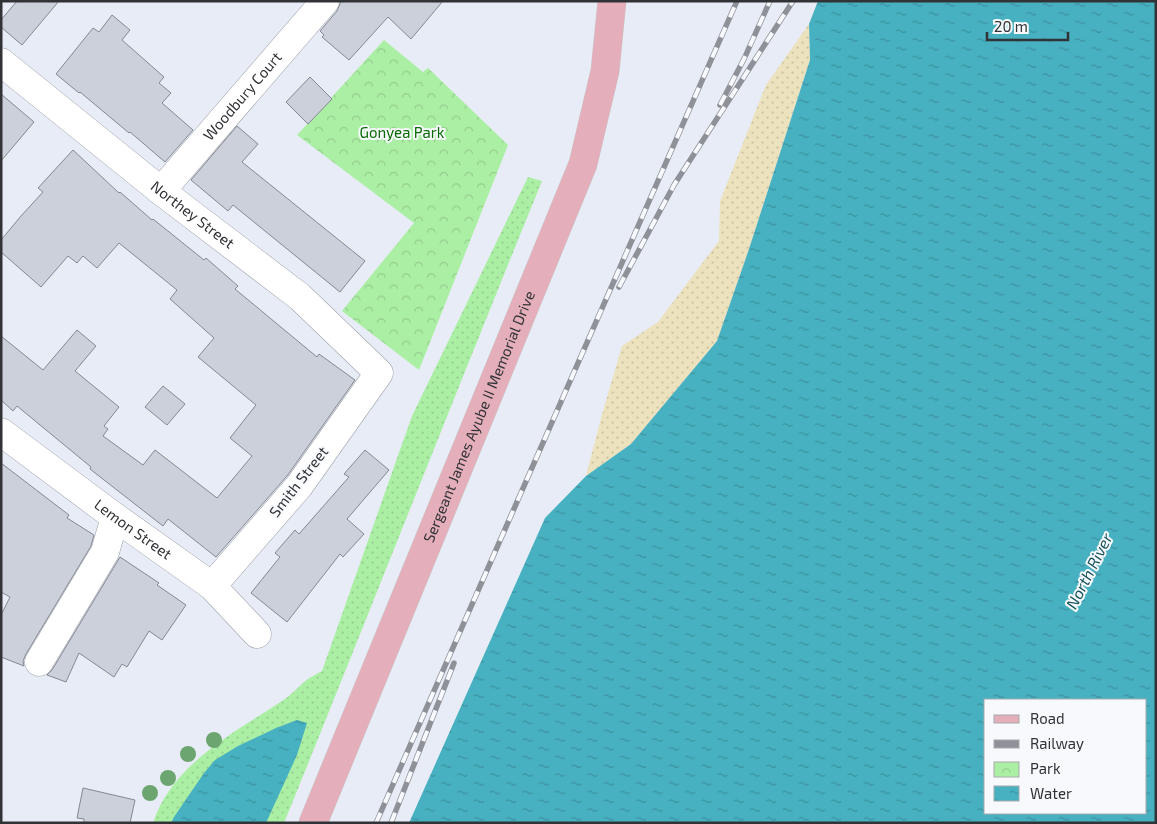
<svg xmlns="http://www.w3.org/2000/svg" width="1157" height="824" font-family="'Exo 2',sans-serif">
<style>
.grass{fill:url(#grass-dots)}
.sand{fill:url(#sand-dots)}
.park{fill:url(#park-crowns)}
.water{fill:url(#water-ripples);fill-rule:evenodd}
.building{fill:#ccd0da;stroke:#848891}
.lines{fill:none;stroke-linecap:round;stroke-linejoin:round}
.minor-casing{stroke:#9ca0a9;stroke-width:29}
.major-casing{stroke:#cacacb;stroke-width:29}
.minor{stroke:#fff;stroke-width:28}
.major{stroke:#e4afba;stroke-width:28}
.rail-casing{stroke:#8f9198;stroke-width:5.5}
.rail{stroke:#f7f9fd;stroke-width:4;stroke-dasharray:11;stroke-linecap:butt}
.tree{fill:#6da571}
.labels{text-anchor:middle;stroke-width:4;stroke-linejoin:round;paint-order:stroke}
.street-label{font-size:15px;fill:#323337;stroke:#f7f9fd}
.park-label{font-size:15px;fill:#096b04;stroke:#f7f9fd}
.water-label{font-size:16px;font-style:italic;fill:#16535b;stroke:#f7f9fd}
</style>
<defs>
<pattern id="grass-dots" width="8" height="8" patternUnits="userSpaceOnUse" patternTransform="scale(1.25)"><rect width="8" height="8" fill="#abefa4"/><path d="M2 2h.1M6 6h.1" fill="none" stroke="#94cd8e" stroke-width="1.8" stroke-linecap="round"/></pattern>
<pattern id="sand-dots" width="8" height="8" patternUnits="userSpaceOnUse" patternTransform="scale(1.25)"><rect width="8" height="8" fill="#ece2bd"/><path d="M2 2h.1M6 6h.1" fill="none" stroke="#cbc2a3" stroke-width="1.8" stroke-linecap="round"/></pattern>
<pattern id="park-crowns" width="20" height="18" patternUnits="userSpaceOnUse" patternTransform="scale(1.25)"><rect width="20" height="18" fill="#abefa4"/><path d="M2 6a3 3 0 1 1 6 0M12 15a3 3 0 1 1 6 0" fill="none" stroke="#94cd8e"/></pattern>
<pattern id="water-ripples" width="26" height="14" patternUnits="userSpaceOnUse" patternTransform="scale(1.25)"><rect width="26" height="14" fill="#47b1c1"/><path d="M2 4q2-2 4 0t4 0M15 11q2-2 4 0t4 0" fill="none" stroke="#3c919e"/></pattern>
</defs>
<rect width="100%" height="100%" fill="#e8ecf6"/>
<path class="grass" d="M 528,177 L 542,181 C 455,394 371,609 284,823 L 153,823 C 172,764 234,733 282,701 C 290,696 296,689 303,683 C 308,678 315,675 322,671 L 412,416 Z"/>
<path class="sand" d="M 809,24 L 810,60 L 748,252 L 717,341 L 631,444 L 586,476 L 601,418 L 622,346 L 658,322 L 719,241 L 720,201 L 766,85 Z"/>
<path class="park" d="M 384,40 L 423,72 L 428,68 L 508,145 L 419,370 L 342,311 L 414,223 L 297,135 Z"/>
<path class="water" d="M 818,1 L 1156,1 L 1156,823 L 409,823 L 545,518 L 586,476 L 631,444 L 717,341 L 748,252 L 810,60 L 809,24 ZM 1146,700 L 1146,813 L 986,813 L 986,700 Z
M 297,720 L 307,723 L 297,755 L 266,823 L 171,823 L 174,817 L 204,773 L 215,760 L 238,746 L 276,728 Z"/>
<path class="building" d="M 17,1 L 59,1 L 22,45 L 1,27 L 1,20 Z
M 340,1 L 443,1 L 411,39 L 388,17 L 349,60 L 322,37 L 324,35 L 320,31 L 337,11 L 340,4 Z
M 112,15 L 130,30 L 122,40 L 164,77 L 159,83 L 171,93 L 162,103 L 193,130 L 165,162 L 130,132 L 129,133 L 80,92 L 79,93 L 56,74 L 93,28 L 99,32 Z
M 310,77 L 332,99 L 308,124 L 286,102 Z
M 1,94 L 34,122 L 1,161 Z
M 237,126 L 258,144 L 242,162 L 365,261 L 340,292 L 233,205 L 228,211 L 191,180 Z
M 73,150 L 119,193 L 120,192 L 152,220 L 153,219 L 204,260 L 206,258 L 238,286 L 235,289 L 317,357 L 319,354 L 355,380 L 287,476 L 216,557 L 168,519 L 163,526 L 90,469 L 91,467 L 17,406 L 13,411 L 1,400 L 1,336 L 43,370 L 77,330 L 96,346 L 75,371 L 119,407 L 104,426 L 108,429 L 103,436 L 143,465 L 155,450 L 217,498 L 252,456 L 230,438 L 256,405 L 198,357 L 214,338 L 170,299 L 177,290 L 119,243 L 97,268 L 83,256 L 77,263 L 68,256 L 41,287 L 1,252 L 1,240 L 21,216 L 43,192 L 38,188 Z
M 163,386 L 185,404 L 167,425 L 145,407 Z
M 365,450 L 389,470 L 347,519 L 364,534 L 343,557 L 340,554 L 287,622 L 251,593 L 280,557 L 275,553 L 295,530 L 299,534 L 349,477 L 344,474 Z
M 1,463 L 69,515 L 67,518 L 94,535 L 91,546 L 26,654 L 23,661 L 24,666 L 1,657 L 1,615 L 10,597 L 1,592 Z
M 120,557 L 159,583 L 157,585 L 186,605 L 162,640 L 149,631 L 127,667 L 122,664 L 114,677 L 79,653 L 66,682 L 47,675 L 52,670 Z
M 83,788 L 135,800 L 130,823 L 84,823 L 84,819 L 77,818 Z"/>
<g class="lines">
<defs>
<g id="minor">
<path id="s1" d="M 1,62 L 161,191 L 300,297 L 379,373 L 299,486 L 212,586"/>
<path id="s2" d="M 161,191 L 325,1"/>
<path id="s3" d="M 1,432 L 115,517 L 212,586 L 257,634"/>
<path d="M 39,662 L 105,552 L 115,517"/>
</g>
<g id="major">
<path id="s4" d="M 313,823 L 583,164 L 605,71 L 612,1"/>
</g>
</defs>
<use href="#minor" class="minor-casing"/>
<use href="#major" class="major-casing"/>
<use href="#minor" class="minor"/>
<use href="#major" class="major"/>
<defs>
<path id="rail" d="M 720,105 L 744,59 L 770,1
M 619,287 L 674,185 L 793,1
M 376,823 L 737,1
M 391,823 L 454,663"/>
</defs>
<use href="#rail" class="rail-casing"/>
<use href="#rail" class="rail"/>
</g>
<g class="tree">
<circle cx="214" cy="740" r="8"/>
<circle cx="188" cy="754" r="8"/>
<circle cx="168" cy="778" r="8"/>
<circle cx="150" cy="793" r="8"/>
</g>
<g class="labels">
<g class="street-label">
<text dy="5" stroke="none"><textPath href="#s2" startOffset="125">Woodbury Court</textPath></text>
<text dy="5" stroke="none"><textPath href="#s1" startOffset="245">Northey Street</textPath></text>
<text dy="5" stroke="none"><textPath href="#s4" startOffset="439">Sergeant James Ayube II Memorial Drive</textPath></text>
<text transform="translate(299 482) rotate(-52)" y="5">Smith Street</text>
<text dy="5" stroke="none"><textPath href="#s3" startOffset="164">Lemon Street</textPath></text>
</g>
<g class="park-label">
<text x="402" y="138">Gonyea Park</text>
</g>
<g class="water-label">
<text transform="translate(1089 571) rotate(-63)" y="6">North River</text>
</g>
</g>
<rect width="1157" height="824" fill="none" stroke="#323337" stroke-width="5"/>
<rect x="984" y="699" width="162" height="115" fill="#f7f9fd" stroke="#a8aaae"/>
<rect x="994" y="715" width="25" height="8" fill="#e4afba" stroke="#a8aaae"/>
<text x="1030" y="724" font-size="15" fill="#323337">Road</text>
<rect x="994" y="740" width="25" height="8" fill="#8f9198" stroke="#a8aaae"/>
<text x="1030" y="749" font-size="15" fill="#323337">Railway</text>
<rect x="994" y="762" width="25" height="15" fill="url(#park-crowns)" stroke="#a8aaae"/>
<text x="1030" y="774" font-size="15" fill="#323337">Park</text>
<rect x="994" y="786" width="25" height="15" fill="url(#water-ripples)" stroke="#a8aaae"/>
<text x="1030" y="799" font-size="15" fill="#323337">Water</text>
<path d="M987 32v8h81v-8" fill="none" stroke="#323337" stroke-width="2.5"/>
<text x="994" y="32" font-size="15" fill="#323337" stroke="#f7f9fd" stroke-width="4" paint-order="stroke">20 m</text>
</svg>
